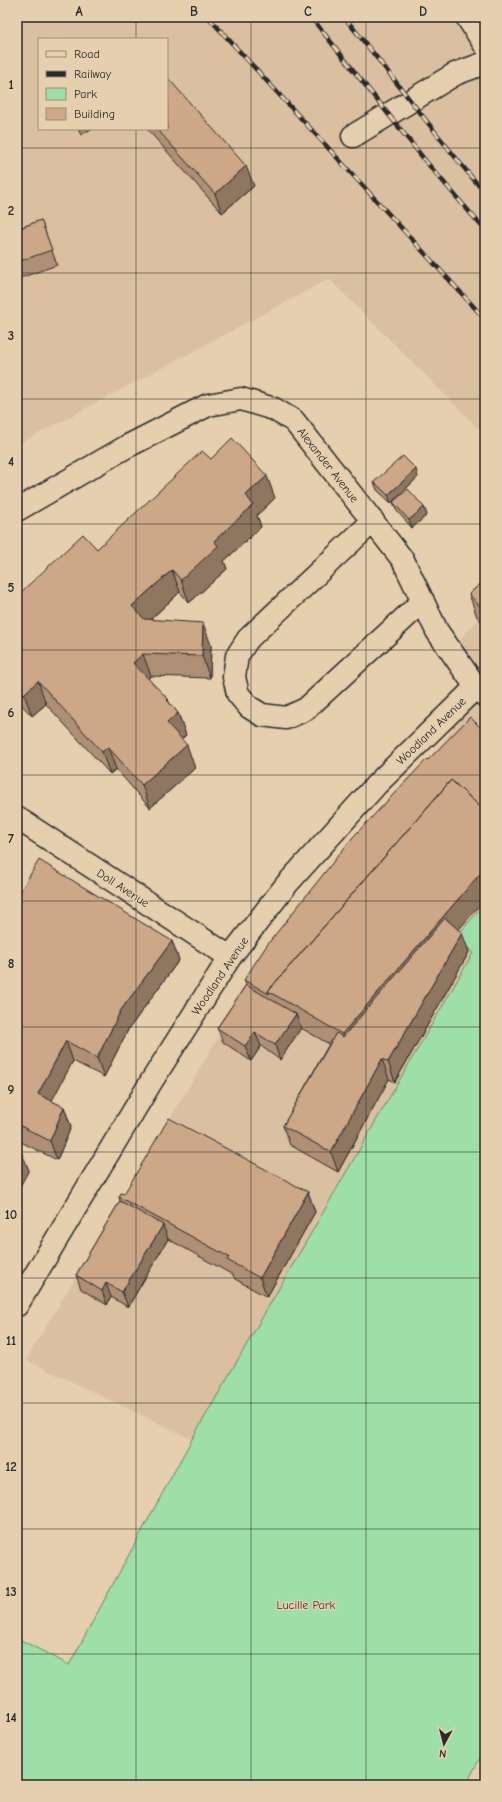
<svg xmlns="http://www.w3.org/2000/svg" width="502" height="1802" font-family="'Comic Neue',sans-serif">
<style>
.built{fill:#dac0a1;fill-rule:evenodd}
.green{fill:#9edfa8;stroke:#64856a}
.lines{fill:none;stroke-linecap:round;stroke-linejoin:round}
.minor-casing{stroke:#2b2b2b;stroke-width:25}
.major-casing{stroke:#2b2b2b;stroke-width:25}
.minor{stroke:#e5cfae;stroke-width:22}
.major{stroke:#e5cfae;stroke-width:22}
.rail-casing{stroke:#2b2b2b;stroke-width:4.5}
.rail{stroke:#e5cfae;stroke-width:3;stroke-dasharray:9;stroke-linecap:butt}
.wall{fill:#af9076;stroke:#2b2b2b}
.shaded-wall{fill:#8f7660;stroke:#2b2b2b}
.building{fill:#cca889;stroke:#2b2b2b}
.grid{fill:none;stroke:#2b2b2b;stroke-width:1;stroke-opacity:0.55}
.labels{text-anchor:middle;stroke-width:3;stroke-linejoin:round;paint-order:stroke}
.street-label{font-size:12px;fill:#2b2b2b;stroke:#e5cfae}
.park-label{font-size:12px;fill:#363d38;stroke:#e5cfae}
.neatline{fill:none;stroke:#2b2b2b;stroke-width:1.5}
.grid-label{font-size:13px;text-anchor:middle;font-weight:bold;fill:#2b2b2b}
</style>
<rect width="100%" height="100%" fill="#e5cfae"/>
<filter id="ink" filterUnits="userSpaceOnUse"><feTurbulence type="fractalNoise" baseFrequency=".025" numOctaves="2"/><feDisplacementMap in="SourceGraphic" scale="8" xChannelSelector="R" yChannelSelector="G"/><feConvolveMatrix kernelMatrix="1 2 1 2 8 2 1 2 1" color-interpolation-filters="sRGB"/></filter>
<g filter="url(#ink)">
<path class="built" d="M 17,17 L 485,17 L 485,435 L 329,279 L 17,445 ZM 39,39 L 167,39 L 167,129 L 39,129 Z
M 485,613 L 485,688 L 449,651 Z
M 485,689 L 485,903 L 457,936 L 473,953 L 192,1439 L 26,1360 L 253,979 Z"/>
<path class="green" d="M 485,903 L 485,1748 L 466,1785 L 17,1785 L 17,1638 L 69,1665 L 192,1439 L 473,953 L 457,936 Z"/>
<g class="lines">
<defs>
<path id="minor" d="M 353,136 L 455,74 L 485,63
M 17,510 L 126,447 L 208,405 L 241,399 L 274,409 L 294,421 L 403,560 L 437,631 L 476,687 L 485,696
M 373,521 L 248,639 L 237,656 L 234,677 L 238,694 L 249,707 L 262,715 L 286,718 L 306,709 L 423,601
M 17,818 L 230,957
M 17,1305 L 151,1082 L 230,957 L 287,884 L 377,784 L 476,687"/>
<path id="major" d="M 467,17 L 485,45"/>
</defs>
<use href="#minor" class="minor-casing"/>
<use href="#major" class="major-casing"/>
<use href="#minor" class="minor"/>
<use href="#major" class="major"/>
<defs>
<path id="rail" d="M 208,17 L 485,319
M 311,17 L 428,164 L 485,230
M 344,17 C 392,75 436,136 485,193"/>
</defs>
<use href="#rail" class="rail-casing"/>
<use href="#rail" class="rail"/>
</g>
<path class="wall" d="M 78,129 L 91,129 L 81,135 Z
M 147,129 L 167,129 L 254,186 L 222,213 Z
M 41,220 L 57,265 L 17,279 L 17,229 Z
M 211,459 L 275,498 L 257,515 L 261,527 L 224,561 L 227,569 L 189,603 L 180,592 L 151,619 L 211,645 L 210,678 L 151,676 L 148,679 L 178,713 L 186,735 L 181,739 L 195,768 L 150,808 L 116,769 L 110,774 L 46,704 L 32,716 L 17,700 L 17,596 L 97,549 Z
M 418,477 L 391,503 L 377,490 L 374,482 Z
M 393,502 L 424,507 L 427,515 L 412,528 L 396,510 Z
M 485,580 L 485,625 L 477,617 L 469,594 Z
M 17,897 L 172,941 L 179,960 L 128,1030 L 104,1077 L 73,1061 L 51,1101 L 64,1107 L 71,1127 L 57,1160 L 17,1140 Z
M 459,930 L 469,952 L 395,1082 L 389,1079 L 338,1172 L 290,1145 L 283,1126 L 329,1044 L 301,1028 L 280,1060 L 261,1046 L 251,1061 L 223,1042 L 217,1028 L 246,985 L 244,980 Z
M 308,1192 L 315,1212 L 267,1297 L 235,1279 L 233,1275 L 168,1239 L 128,1307 L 111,1297 L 107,1305 L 81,1289 L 76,1275 L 120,1201 L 119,1197 L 124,1194 Z"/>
<path class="shaded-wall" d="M 246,166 L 254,186 L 222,213 L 215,194 Z
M 416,469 L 418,477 L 391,503 L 388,495 Z
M 267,476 L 275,498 L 257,515 L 261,527 L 224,561 L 227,569 L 189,603 L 181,580 L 214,541 L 246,495 Z
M 424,507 L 427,515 L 412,528 L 409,520 Z
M 172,570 L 180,592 L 140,629 L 132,606 Z
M 203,623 L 211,645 L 210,678 L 202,656 Z
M 143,654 L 151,676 L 141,685 L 133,663 Z
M 38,681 L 46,704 L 32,716 L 24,694 Z
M 168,699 L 174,716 L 178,713 L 186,735 L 175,745 L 167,723 L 167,700 Z
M 187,745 L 195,768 L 150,808 L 142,785 Z
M 108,747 L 116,769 L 110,774 L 102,752 Z
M 485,868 L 485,899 L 350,1056 L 342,1034 Z
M 462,933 L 469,952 L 395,1082 L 388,1062 Z
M 172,941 L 179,960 L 128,1030 L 104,1077 L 97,1058 L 121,1010 Z
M 296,1014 L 301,1028 L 280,1060 L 275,1045 Z
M 255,1032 L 261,1046 L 251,1061 L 245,1046 Z
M 66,1041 L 73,1061 L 45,1114 L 38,1094 Z
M 382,1059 L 389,1079 L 338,1172 L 331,1152 Z
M 64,1107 L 71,1127 L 57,1160 L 50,1141 Z
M 21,1151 L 29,1170 L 17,1192 L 17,1159 Z
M 308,1192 L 315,1212 L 267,1297 L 260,1278 Z
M 163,1225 L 168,1239 L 128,1307 L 122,1292 Z
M 106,1283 L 111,1297 L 107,1305 L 102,1291 Z"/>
<path class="building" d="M 167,77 L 246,166 L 215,194 L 157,129 L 167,129 Z
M 41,220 L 52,250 L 17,262 L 17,229 Z
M 232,438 L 267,476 L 246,495 L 253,505 L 214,541 L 218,546 L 181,580 L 172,570 L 132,606 L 144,619 L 203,623 L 202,656 L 143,654 L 133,663 L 168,699 L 167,700 L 178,713 L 167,723 L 187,745 L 142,785 L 108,747 L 102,752 L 38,681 L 24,694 L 17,686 L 17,596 L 83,534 L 97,549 L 202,451 L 211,459 Z
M 403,456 L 416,469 L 388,495 L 374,482 Z
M 408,489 L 424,507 L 409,520 L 393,502 Z
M 485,580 L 485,612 L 469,594 Z
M 470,717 L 485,732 L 485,811 L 451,780 L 268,991 L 269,994 L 244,980 L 267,945 L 353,837 L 427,759 L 428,760 Z
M 451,780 L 485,811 L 485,868 L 342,1034 L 268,991 Z
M 39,860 L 172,941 L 121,1010 L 97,1058 L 66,1041 L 38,1094 L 64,1107 L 50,1141 L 17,1124 L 17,897 Z
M 445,918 L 462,933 L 388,1062 L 382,1059 L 331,1152 L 283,1126 L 336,1033 L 343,1037 Z
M 246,985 L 296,1014 L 275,1045 L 255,1032 L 245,1046 L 217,1028 Z
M 169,1118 L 308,1192 L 260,1278 L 227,1260 L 229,1257 L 119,1197 L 121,1193 L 124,1194 Z
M 17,1149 L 21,1151 L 17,1159 Z
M 120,1201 L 163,1225 L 122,1292 L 106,1283 L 102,1291 L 76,1275 Z"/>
</g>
<path class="grid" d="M 136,17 L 136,39M 251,17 L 251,1785M 366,17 L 366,1785M 136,129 L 136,1785M 17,148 L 485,148M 17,273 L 485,273M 17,399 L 485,399M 17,524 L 485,524M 17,650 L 485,650M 17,775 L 485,775M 17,901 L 485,901M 17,1027 L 485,1027M 17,1152 L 485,1152M 17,1278 L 485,1278M 17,1403 L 485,1403M 17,1529 L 485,1529M 17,1654 L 485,1654"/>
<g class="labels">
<g class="street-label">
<text transform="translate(328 465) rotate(52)" y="4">Alexander Avenue</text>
<text transform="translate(431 731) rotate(-44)" y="4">Woodland Avenue</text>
<text transform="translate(123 888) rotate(33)" y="4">Doll Avenue</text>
<text transform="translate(220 976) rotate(-56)" y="4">Woodland Avenue</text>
</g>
<g class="park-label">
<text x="306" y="1609">Lucille Park</text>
</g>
</g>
<rect width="502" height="1802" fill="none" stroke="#e5cfae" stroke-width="44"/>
<rect x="38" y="38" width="130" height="92" fill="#e5cfae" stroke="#9b8d7a"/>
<rect x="46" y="51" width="20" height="6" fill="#e5cfae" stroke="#9b8d7a"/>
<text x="74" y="58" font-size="12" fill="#2b2b2b">Road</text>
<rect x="46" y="71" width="20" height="6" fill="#2b2b2b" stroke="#9b8d7a"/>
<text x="74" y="78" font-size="12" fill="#2b2b2b">Railway</text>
<rect x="46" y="88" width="20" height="12" fill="#9edfa8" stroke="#9b8d7a"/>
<text x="74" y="98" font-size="12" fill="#2b2b2b">Park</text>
<rect x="46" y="108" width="20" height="12" fill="#cca889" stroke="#9b8d7a"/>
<text x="74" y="118" font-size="12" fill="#2b2b2b">Building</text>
<g transform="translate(444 1744) rotate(187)" stroke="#e5cfae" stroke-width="3" paint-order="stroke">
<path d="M0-3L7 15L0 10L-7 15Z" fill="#2b2b2b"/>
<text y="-6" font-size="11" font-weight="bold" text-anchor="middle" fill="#2b2b2b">N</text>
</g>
<rect x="22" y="22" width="458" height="1758" class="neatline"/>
<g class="grid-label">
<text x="79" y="16">A</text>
<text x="194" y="16">B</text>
<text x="308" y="16">C</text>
<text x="423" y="16">D</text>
<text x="11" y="89">1</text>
<text x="11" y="215">2</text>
<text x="11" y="340">3</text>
<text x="11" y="466">4</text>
<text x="11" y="592">5</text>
<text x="11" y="717">6</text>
<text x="11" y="843">7</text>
<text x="11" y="968">8</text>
<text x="11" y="1094">9</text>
<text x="11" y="1219">10</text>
<text x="11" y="1345">11</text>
<text x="11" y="1471">12</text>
<text x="11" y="1596">13</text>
<text x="11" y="1722">14</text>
</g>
</svg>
